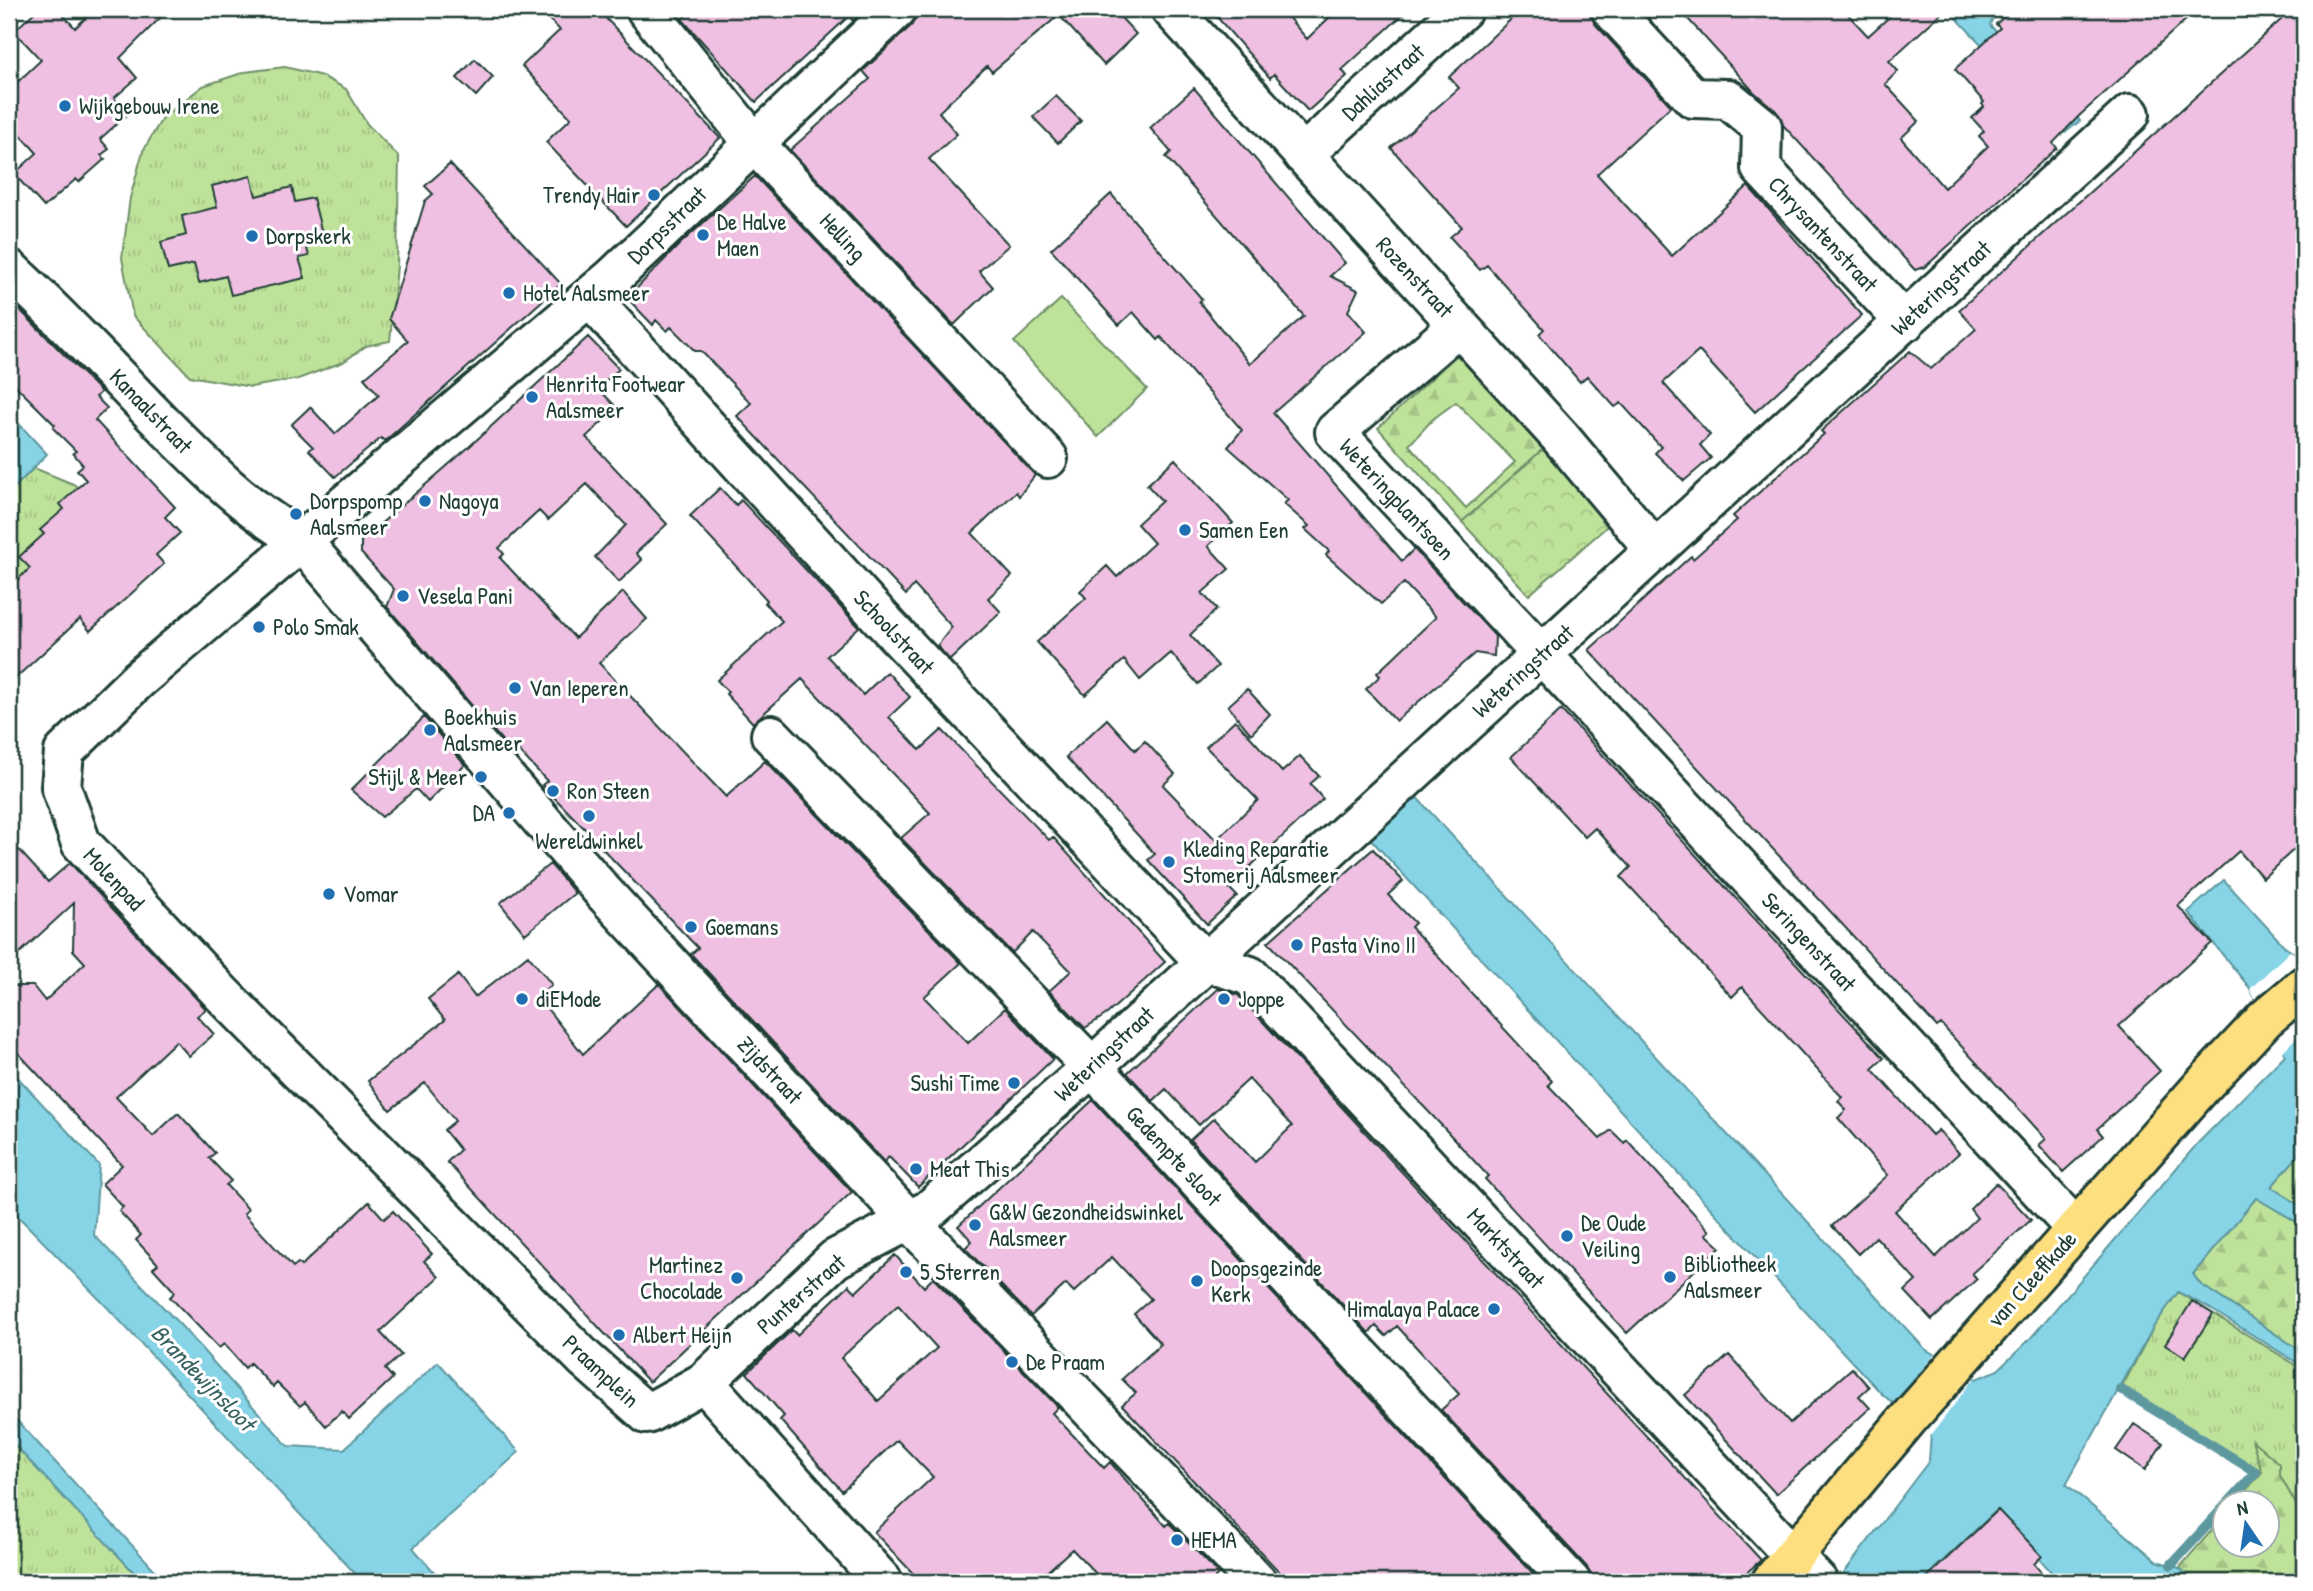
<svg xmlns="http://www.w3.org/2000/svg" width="2313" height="1591" font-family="'Patrick Hand',sans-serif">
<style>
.grass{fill:url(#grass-tufts);stroke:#6f9068;stroke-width:2}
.forest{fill:url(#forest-firs);stroke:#6f9068;stroke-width:2;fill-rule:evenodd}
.park{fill:url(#park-crowns);stroke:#6f9068;stroke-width:2}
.pitch{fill:#bfe29b;stroke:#6f9068;stroke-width:2}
.water{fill:#87d4e7;stroke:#5d989f;stroke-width:2}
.pier{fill:#fff}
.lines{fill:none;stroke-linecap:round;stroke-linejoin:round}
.stream{stroke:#5d989f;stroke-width:10}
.building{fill:#f0c0e2;stroke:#1f3d34;stroke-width:2;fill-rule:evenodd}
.minor-casing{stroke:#1f3d34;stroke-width:44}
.major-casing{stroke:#1f3d34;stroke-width:44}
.minor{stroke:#fff;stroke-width:38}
.major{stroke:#fedf80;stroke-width:38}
.poi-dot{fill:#1f6fb2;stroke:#fff;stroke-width:2.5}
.labels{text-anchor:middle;stroke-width:6;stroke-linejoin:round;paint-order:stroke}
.street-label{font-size:23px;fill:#1f3d34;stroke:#fff}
.poi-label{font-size:23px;fill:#1f3d34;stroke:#fff;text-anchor:start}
.water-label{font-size:24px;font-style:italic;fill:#396361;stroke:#fff}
</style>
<defs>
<pattern id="grass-tufts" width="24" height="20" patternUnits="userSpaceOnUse" patternTransform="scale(1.75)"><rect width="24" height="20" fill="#bfe29b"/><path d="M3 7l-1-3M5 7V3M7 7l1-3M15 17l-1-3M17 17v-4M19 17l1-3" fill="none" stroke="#a4c386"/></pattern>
<pattern id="forest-firs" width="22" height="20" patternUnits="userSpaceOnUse" patternTransform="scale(1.75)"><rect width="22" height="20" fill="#bfe29b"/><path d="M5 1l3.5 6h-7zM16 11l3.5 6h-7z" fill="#a4c386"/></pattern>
<pattern id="park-crowns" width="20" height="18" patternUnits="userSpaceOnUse" patternTransform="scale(1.75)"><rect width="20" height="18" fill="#bfe29b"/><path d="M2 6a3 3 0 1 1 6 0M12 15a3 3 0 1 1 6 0" fill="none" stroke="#a4c386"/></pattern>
</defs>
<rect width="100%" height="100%" fill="#fff"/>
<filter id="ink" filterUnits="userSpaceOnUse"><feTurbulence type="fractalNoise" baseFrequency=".0143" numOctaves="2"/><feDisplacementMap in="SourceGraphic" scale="14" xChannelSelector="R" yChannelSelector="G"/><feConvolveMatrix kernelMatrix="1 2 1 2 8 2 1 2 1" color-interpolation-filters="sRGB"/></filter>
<g filter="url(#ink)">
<path class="grass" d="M 285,67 L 322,76 L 346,89 L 367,124 L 399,157 L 397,266 L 390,341 L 366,346 L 343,362 L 298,379 L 251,387 L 190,376 L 133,316 L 122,258 L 130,198 L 143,151 L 163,117 L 203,86 L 245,72 Z
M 34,468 L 73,484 L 88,494 L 46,580 L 23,615 L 9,602 L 9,493 Z
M 2178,1292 L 2304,1370 L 2304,1582 L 2301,1582 L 2302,1515 L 2280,1476 L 2253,1441 L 2262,1472 L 2121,1389 L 2154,1326 Z
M 9,1439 L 143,1582 L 9,1582 Z"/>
<path class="forest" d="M 1457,355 L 1543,449 L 1462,522 L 1378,428 ZM 1456,402 L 1515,462 L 1466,508 L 1409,445 L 1433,419 Z
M 2304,1149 L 2304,1208 L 2271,1187 Z
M 2256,1198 L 2304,1226 L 2304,1353 L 2200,1284 L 2193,1274 Z
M 2252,1440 L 2280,1464 L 2280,1476 L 2302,1515 L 2301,1582 L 2197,1582 L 2179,1568 L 2225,1515 L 2226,1546 L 2268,1546 L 2268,1504 L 2235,1503 L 2262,1472 Z"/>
<path class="park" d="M 1543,449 L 1611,523 L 1529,595 L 1462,522 Z"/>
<path class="pitch" d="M 1061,299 L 1147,389 L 1098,437 L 1014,342 Z"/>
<path class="water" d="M 1948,9 L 1996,9 L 1990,25 L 2080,121 L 2065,133 Z
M 9,413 L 47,454 L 9,493 Z
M 1409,789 L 1925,1349 L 1976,1379 L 1998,1370 L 2029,1340 L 2198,1143 L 2285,1055 L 2249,987 L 2188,912 L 2224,880 L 2286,948 L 2304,959 L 2304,1149 L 2271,1187 L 2304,1208 L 2304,1226 L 2256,1198 L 2193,1274 L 2200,1284 L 2304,1353 L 2304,1367 L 2206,1306 L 2178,1292 L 2154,1326 L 2066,1484 L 2157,1561 L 2179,1568 L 2197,1582 L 2060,1582 L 1997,1510 L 1934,1569 L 1936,1573 L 1928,1582 L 1843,1582 L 1840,1578 L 1929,1461 L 1931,1434 L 1883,1395 L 1852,1362 L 1365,833 Z
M 9,1068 L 99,1165 L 94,1235 L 183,1328 L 288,1446 L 344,1449 L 438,1362 L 519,1452 L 413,1548 L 443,1582 L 363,1582 L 107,1307 L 9,1207 Z
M 9,1412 L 166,1582 L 143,1582 L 9,1439 Z"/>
<path class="pier" d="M 2290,951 L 2304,958 L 2304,1030 L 2281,1053 L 2250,989 Z
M 1935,1354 L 1975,1377 L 1929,1438 L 1892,1406 Z"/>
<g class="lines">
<path class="stream" d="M 2120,1389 L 2256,1472 L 2227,1504
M 2171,1565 L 2226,1505"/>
</g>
<path class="building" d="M 38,9 L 58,9 L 75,28 L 95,9 L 169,9 L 120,58 L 137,78 L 114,98 L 128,114 L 100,139 L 109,149 L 101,155 L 105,159 L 79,182 L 76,179 L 44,207 L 14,174 L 37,153 L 9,122 L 9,90 L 41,60 L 14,31 Z
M 538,9 L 597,9 L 720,138 L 626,226 L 546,142 L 571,118 L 522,66 L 560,30 Z
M 692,9 L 865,9 L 853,21 L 849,16 L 756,102 L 682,19 Z
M 918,9 L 1113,9 L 1136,34 L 1104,65 L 1059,15 L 992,72 L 987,66 L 939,112 L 957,134 L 929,159 L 1009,245 L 979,271 L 993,287 L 954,325 L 790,150 L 870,79 L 863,71 L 912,25 Z
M 1210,9 L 1281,9 L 1307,39 L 1338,9 L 1409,9 L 1342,70 L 1347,76 L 1308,111 L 1274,74 L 1270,78 Z
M 1522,9 L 1587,9 L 1595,24 L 1671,106 L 1597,174 L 1672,256 L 1748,186 L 1862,315 L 1755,412 L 1699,351 L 1663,383 L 1710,435 L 1700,445 L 1711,458 L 1684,481 L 1655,453 L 1661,447 L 1621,403 L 1615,407 L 1587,376 L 1580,382 L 1539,334 L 1544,329 L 1487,265 L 1480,270 L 1450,237 L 1462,227 L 1391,148 L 1459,88 L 1449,77 Z
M 1679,9 L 1843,9 L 1868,36 L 1898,9 L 1946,9 L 1889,61 L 1898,71 L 1885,84 L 1919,121 L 1901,138 L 1944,188 L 1988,146 L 1979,136 L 1984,131 L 1972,118 L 1984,107 L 1982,104 L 1984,102 L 1955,69 L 2000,28 L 1996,24 L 2013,9 L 2198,9 L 2079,116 L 2053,143 L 2057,148 L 1925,267 L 1915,270 L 1783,125 L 1776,111 L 1754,92 Z
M 2293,9 L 2304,9 L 2304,840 L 2263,878 L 2239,851 L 2178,906 L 2212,943 L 2119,1026 L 2160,1071 L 2097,1129 L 2103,1136 L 2063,1172 L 2039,1145 L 2046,1139 L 2007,1096 L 1941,1024 L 1937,1027 L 1589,650 L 1691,556 L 1693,559 L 1737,520 L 1733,516 L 1824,434 L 1821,431 L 1910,351 L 1931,369 L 1976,329 L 1959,310 Z
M 475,59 L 493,77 L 476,96 L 457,78 Z
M 1194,88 L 1345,263 L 1330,276 L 1358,290 L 1348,311 L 1366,332 L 1273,413 L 1402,561 L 1414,549 L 1495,636 L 1494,656 L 1475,653 L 1396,721 L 1366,689 L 1380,676 L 1377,673 L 1436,617 L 1404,583 L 1381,604 L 1326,555 L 1329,551 L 1305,529 L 1309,526 L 1284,504 L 1288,500 L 1228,447 L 1242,430 L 1161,337 L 1158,340 L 1133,312 L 1119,325 L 1051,249 L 1111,194 L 1202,299 L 1199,302 L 1250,364 L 1304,316 L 1166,157 L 1171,152 L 1150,128 Z
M 1056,96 L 1081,121 L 1058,143 L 1033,117 Z
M 450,164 L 561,284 L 385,441 L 381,438 L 335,477 L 309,450 L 313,447 L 291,425 L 310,407 L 335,434 L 379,395 L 364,378 L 408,341 L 389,319 L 425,201 L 433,194 L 425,186 Z
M 251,176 L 256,196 L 292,187 L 295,202 L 313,198 L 323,237 L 305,241 L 309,256 L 299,258 L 305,278 L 231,295 L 226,276 L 199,283 L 194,264 L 168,270 L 161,242 L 186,235 L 182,216 L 217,207 L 212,186 Z
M 755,176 L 1035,475 L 1019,496 L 1016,492 L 972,533 L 1012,576 L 988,598 L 1001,612 L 950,660 L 937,646 L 952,627 L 914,585 L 906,595 L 737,416 L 751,403 L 701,351 L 695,351 L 671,327 L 667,331 L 656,320 L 653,325 L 627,298 L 681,243 Z
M 9,299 L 101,392 L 96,397 L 107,408 L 95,420 L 175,507 L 165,517 L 180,533 L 156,555 L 164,564 L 90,631 L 80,619 L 9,684 L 9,588 L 30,568 L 19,557 L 44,534 L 40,530 L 64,509 L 60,504 L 86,480 L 77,470 L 83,465 L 73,453 L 76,451 L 53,428 L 55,425 L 9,379 Z
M 588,337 L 619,369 L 598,388 L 617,408 L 586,437 L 667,524 L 636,553 L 642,560 L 619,582 L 595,557 L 626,525 L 587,484 L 548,520 L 539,511 L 499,548 L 504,554 L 500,558 L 575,638 L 623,592 L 647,619 L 599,663 L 726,797 L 765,761 L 961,963 L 924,997 L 968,1043 L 1005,1008 L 1053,1059 L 918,1187 L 889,1157 L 884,1162 L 691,954 L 698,948 L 594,840 L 593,846 L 585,837 L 589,833 L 542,785 L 547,781 L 517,749 L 511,751 L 387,607 L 394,589 L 361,553 L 361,541 L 470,446 Z
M 1175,459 L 1233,523 L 1208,546 L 1229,569 L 1202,593 L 1217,609 L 1190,635 L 1218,666 L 1198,684 L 1171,653 L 1140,680 L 1124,660 L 1085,695 L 1037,642 L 1086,598 L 1080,591 L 1107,566 L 1117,577 L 1154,543 L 1137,524 L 1162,501 L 1147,485 Z
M 720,488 L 736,505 L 741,500 L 859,627 L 827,656 L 863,695 L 887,672 L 910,697 L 889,717 L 920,750 L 942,730 L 1049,840 L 1053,837 L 1165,962 L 1107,1014 L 1085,1028 L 1049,991 L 1071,971 L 1033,932 L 1012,953 L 901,838 L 930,813 L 802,679 L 753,723 L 726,694 L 728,692 L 717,680 L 782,621 L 765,603 L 767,600 L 690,516 Z
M 1247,689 L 1270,714 L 1251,734 L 1228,706 Z
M 1561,710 L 1884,1058 L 1872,1069 L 1932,1135 L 1938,1130 L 1959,1153 L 1895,1211 L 1936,1257 L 1977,1218 L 1970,1209 L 1996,1183 L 2031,1220 L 1972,1273 L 1977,1279 L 1932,1320 L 1905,1291 L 1916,1281 L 1876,1237 L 1858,1254 L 1832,1226 L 1888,1175 L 1838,1118 L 1846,1110 L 1838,1101 L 1842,1097 L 1742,987 L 1732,997 L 1621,877 L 1631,867 L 1595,828 L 1585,837 L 1511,757 Z
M 424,717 L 465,765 L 428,802 L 416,789 L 382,817 L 351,790 Z
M 1107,719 L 1135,750 L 1145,741 L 1175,774 L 1163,785 L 1216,840 L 1258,800 L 1206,747 L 1235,720 L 1282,772 L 1300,756 L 1319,776 L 1310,784 L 1323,799 L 1228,887 L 1237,896 L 1207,924 L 1148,860 L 1155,854 L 1066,757 Z
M 9,839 L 48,882 L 70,863 L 206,1009 L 197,1016 L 214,1034 L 189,1056 L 176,1041 L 116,1097 L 153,1136 L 178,1113 L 215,1153 L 209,1158 L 231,1181 L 226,1185 L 248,1209 L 244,1214 L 293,1267 L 298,1263 L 301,1266 L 369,1202 L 384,1219 L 393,1211 L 432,1254 L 424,1261 L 439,1277 L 380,1332 L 401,1355 L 385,1369 L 393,1378 L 349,1419 L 342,1411 L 326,1426 L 305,1402 L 300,1406 L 277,1383 L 273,1387 L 250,1363 L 245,1368 L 224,1344 L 219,1348 L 170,1297 L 175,1292 L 153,1268 L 158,1264 L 136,1240 L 141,1235 L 119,1211 L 123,1207 L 102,1184 L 122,1165 L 9,1043 L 9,986 L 33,986 L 45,1001 L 85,963 L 73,950 L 74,903 L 9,963 Z
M 1373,849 L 1403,881 L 1388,895 L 1415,923 L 1411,927 L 1552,1081 L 1548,1085 L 1600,1139 L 1611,1130 L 1624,1143 L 1627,1140 L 1710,1231 L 1706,1234 L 1720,1247 L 1627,1333 L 1485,1179 L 1488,1176 L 1444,1128 L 1268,942 Z
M 550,864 L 575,893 L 525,934 L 500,903 Z
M 528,955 L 552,985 L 537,996 L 583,1054 L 659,984 L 852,1192 L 649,1382 L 447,1162 L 460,1150 L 444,1130 L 455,1121 L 425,1083 L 390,1110 L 368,1081 L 445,1020 L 428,999 L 458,975 L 475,997 Z
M 1218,989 L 1238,995 L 1761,1560 L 1736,1582 L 1592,1582 L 1587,1567 L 1441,1410 L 1459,1394 L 1397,1326 L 1386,1336 L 1376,1326 L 1369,1333 L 1190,1140 L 1214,1118 L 1255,1162 L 1292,1126 L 1276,1109 L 1249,1079 L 1199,1125 L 1166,1089 L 1153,1101 L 1127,1073 Z
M 1093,1100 L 1541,1582 L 1289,1582 L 1122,1405 L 1136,1393 L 1122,1379 L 1161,1344 L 1134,1314 L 1151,1299 L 1112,1257 L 1074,1292 L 1066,1284 L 1031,1316 L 965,1248 L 972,1241 L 958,1226 Z
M 895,1255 L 924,1287 L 933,1278 L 1058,1407 L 1052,1413 L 1104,1468 L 1110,1462 L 1166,1526 L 1169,1523 L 1219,1574 L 1211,1582 L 1104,1582 L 1072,1549 L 1036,1582 L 921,1582 L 874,1532 L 933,1477 L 897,1440 L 842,1491 L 780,1420 L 784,1416 L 747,1373 L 792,1330 L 797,1335 L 849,1285 L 856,1292 ZM 898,1305 L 937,1348 L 878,1401 L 841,1358 Z
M 2192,1301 L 2213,1314 L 2185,1357 L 2165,1344 Z
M 1729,1355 L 1790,1423 L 1852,1368 L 1869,1387 L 1859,1396 L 1870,1408 L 1776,1494 L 1685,1395 Z
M 2134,1424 L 2163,1443 L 2145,1470 L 2116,1450 Z
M 1998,1510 L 2042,1556 L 2034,1564 L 2050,1582 L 1922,1582 Z"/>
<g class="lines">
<defs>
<path id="minor" d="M 646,9 L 753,142 L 1048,458
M 1171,9 L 1560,437 L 1655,550
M 1611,9 L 1693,98 L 1728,99 L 1762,127 L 1761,168 L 1905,322
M 1303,155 L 1463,9
M 9,269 C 59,315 105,364 152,413 C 199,461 243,507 302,541 L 604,893 L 910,1222 L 1257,1582
M 590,298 L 888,626 L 1204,961 L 1250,976 L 1818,1582
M 1459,325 L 1335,432 L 2076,1229
M 771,735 L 1092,1067 L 1571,1582
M 704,1382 L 835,1259 L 929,1210 L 1092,1067 L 2130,114
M 883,1582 L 704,1382 L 647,1414 L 585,1359 L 222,994 L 81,843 L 61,787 L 64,752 L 139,679 L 612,278 L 897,9"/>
<path id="major" d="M 1771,1582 L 1907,1420 L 2204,1084 L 2265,1019 L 2304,986"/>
</defs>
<use href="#minor" class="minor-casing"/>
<use href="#major" class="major-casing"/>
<use href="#minor" class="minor"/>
<use href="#major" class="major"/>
</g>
</g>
<g class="poi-dot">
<circle cx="65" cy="106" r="7"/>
<circle cx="654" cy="195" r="7"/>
<circle cx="703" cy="235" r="7"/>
<circle cx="252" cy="236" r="7"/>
<circle cx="509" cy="293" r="7"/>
<circle cx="532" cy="397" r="7"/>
<circle cx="425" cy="501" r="7"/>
<circle cx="296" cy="514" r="7"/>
<circle cx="1185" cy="530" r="7"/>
<circle cx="403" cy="596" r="7"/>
<circle cx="259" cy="627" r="7"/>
<circle cx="515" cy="688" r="7"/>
<circle cx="430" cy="730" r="7"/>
<circle cx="481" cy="777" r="7"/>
<circle cx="553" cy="791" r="7"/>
<circle cx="509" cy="813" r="7"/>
<circle cx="589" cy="816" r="7"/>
<circle cx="1169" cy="862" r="7"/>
<circle cx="329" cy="894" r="7"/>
<circle cx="691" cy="927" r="7"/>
<circle cx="1297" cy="945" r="7"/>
<circle cx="522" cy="999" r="7"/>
<circle cx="1224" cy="999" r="7"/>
<circle cx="1014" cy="1083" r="7"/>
<circle cx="916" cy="1169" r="7"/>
<circle cx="975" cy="1225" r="7"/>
<circle cx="1567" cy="1236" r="7"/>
<circle cx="906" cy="1272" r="7"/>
<circle cx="1670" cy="1277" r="7"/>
<circle cx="737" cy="1278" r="7"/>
<circle cx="1197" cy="1281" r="7"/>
<circle cx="1494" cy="1309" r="7"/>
<circle cx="619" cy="1335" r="7"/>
<circle cx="1012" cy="1362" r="7"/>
<circle cx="1177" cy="1540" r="7"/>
</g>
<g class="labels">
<g class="street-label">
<text transform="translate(1383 82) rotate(-42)" y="8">Dahliastraat</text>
<text transform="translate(667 225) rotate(-44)" y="8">Dorpsstraat</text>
<text transform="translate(1823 234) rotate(47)" y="8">Chrysantenstraat</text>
<text transform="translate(843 237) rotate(47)" y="8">Helling</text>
<text transform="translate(1415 277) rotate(47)" y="8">Rozenstraat</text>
<text transform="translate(1941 288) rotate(-43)" y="8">Weteringstraat</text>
<text transform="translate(151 411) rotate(46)" y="8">Kanaalstraat</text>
<text transform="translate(1397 499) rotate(47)" y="8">Weteringplantsoen</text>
<text transform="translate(894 632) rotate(47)" y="8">Schoolstraat</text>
<text transform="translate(1523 671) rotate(-42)" y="8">Weteringstraat</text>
<text transform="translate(114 879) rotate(47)" y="8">Molenpad</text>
<text transform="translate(1809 942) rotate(47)" y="8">Seringenstraat</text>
<text transform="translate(1104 1054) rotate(-43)" y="8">Weteringstraat</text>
<text transform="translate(770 1070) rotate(47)" y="8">Zijdstraat</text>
<text transform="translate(1174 1156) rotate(47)" y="8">Gedempte sloot</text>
<text transform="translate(1506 1248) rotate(47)" y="8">Marktstraat</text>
<text transform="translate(2032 1279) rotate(-48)" y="8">van Cleeffkade</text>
<text transform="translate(801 1294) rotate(-41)" y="8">Punterstraat</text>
<text transform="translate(601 1371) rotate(43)" y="8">Praamplein</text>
</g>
<g class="poi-label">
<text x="79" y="114">Wijkgebouw Irene</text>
<text x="640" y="203" text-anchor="end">Trendy Hair</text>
<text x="717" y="230">De Halve<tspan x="717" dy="26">Maen</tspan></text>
<text x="266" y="244">Dorpskerk</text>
<text x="523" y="301">Hotel Aalsmeer</text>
<text x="546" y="392">Henrita Footwear<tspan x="546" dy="26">Aalsmeer</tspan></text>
<text x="310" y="509">Dorpspomp<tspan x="310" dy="26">Aalsmeer</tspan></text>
<text x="439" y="509">Nagoya</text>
<text x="1199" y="538">Samen Een</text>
<text x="417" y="604">Vesela Pani</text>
<text x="273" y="635">Polo Smak</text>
<text x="529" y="696">Van Ieperen</text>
<text x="444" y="725">Boekhuis<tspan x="444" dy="26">Aalsmeer</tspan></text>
<text x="467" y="785" text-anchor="end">Stijl &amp; Meer</text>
<text x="567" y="799">Ron Steen</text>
<text x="495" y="821" text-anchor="end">DA</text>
<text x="589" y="849" text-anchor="middle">Wereldwinkel</text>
<text x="1183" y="857">Kleding Reparatie<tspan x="1183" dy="26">Stomerij Aalsmeer</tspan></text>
<text x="343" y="902">Vomar</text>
<text x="705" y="935">Goemans</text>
<text x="1311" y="953">Pasta Vino II</text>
<text x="536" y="1007">diEMode</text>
<text x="1238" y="1007">Joppe</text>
<text x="1000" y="1091" text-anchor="end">Sushi Time</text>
<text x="930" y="1177">Meat This</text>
<text x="989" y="1220">G&amp;W Gezondheidswinkel<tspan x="989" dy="26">Aalsmeer</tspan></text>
<text x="1581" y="1231">De Oude<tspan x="1581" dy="26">Veiling</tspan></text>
<text x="1684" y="1272">Bibliotheek<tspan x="1684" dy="26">Aalsmeer</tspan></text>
<text x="723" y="1273" text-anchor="end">Martinez<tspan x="723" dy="26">Chocolade</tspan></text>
<text x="1211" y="1276">Doopsgezinde<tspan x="1211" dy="26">Kerk</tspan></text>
<text x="920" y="1280">5 Sterren</text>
<text x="1480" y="1317" text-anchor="end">Himalaya Palace</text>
<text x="633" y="1343">Albert Heijn</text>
<text x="1026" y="1370">De Praam</text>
<text x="1191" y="1548">HEMA</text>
</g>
<g class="water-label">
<text transform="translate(203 1378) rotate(46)" y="8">Brandewijnsloot</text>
</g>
</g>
<rect width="2313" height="1591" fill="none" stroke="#fff" stroke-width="35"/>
<rect x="18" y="18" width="2278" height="1556" fill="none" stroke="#1f3d34" stroke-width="2.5" filter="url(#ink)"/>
<g transform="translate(2246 1524) rotate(347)"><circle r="33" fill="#ffffff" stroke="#a5b1ae" stroke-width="2"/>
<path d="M0-5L12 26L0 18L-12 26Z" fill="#1f6fb2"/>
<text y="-10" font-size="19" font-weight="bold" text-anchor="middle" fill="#1f3d34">N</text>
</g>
</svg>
